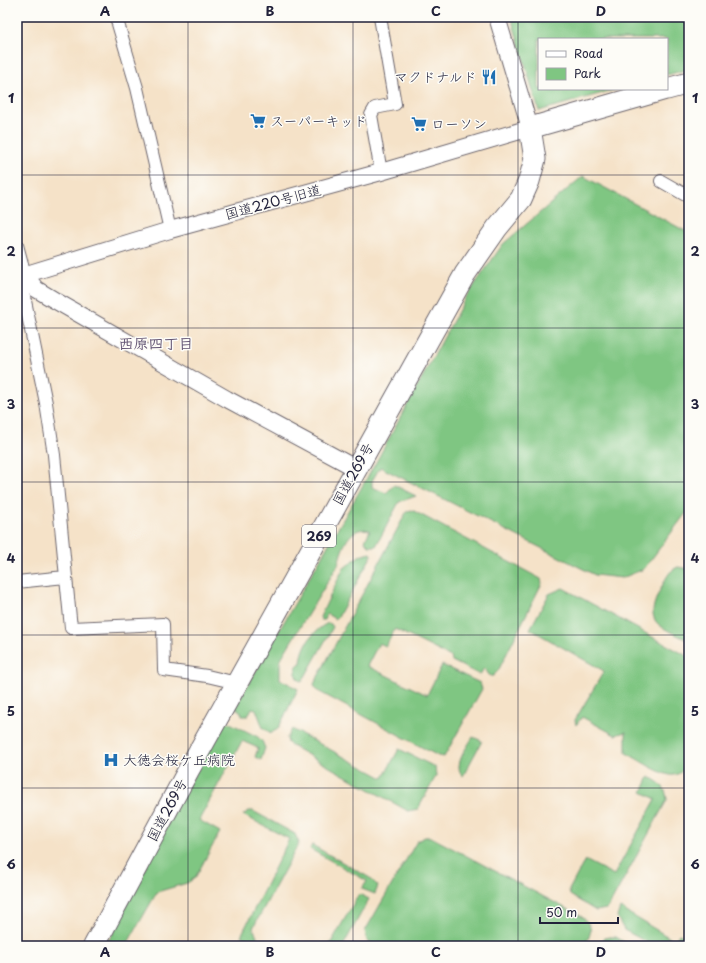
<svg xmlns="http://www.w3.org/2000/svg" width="706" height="963" font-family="'Playpen Sans','Klee One',sans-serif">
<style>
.green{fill:#7fc682;stroke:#50745e}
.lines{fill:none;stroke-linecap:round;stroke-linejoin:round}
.street-casing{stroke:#6c656c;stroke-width:14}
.secondary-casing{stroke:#6c656c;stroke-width:18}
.highway-casing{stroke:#6c656c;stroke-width:23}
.street{stroke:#fff;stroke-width:12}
.secondary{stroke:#fff;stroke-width:16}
.highway{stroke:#fff;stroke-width:21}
.grid{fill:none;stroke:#22223b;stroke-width:1;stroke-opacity:0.55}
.labels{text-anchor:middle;stroke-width:3;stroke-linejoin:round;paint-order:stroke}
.shield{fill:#fdfcf7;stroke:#646373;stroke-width:1}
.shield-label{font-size:13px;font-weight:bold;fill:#22223b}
.poi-label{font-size:14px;fill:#22223b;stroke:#fdfcf7;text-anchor:start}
.street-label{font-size:14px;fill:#22223b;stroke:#fdfcf7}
.neighbourhood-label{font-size:15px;font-weight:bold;fill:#635574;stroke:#fdfcf7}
.neatline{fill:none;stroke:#22223b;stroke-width:1.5}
.grid-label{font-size:13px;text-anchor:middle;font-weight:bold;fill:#22223b}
</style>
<rect width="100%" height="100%" fill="#fdfcf7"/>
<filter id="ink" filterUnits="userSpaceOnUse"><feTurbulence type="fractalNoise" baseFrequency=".025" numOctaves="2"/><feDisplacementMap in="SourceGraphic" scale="8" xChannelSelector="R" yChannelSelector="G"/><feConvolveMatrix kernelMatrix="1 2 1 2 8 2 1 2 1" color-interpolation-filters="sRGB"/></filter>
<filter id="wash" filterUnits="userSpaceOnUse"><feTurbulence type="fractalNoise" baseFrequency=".012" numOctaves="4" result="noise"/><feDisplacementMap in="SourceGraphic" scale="16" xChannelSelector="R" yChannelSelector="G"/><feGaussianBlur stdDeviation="0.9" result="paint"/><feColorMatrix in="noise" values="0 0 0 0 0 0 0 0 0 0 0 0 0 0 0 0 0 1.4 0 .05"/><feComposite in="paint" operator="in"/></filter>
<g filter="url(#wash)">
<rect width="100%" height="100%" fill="#f5e2c8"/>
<path class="green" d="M 511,17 L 689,17 L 689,69 L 667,75 L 667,39 L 539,39 L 539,89 L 617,89 L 539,111 Z
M 583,176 L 689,233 L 689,509 L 644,569 L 622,578 L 595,575 L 380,467 L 372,481 L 372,487 L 386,493 L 394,485 L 416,496 L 399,502 L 376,546 L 369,546 L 365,541 L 370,530 C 349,525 342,548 338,565 L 280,660 L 280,679 L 298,689 L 278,729 L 271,733 L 263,728 L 256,709 L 252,708 L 248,716 L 242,716 L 241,712 L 235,707 L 375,464 L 466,297 L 503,244 Z
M 412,510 L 541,579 L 542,583 L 498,671 L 493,676 L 490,676 L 484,668 L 480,675 L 452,661 L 451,657 L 395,629 L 386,646 L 379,643 L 367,666 L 427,695 L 442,665 L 480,683 L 482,689 L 444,757 L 438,756 L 316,690 L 314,684 L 407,511 Z
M 371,553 L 372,555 L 338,617 L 335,619 L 327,614 L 325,620 L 321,620 L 320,617 L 343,569 L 359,556 Z
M 678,567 L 689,569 L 689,641 C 659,625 642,625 661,588 C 666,579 668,571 678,567 Z
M 563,588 L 689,657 L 689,760 C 686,766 682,774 674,775 C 663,777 637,758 626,753 L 626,732 L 615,735 L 582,717 L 576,725 L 575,720 L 604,671 L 530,629 L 549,594 Z
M 328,623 L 331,624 L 333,627 L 302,682 L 297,678 C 295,672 294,666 301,663 C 302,647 312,631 328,623 Z
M 226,721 L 258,737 L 262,741 L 265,748 L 261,760 L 255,757 L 258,748 L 242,741 L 199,820 L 220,832 L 195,878 L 187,883 L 157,892 L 126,946 L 106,946 L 180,799 Z
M 292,729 L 383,778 L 399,749 L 435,767 L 436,776 L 418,809 L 408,811 L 292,746 L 288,743 L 287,738 Z
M 473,737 L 482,741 L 463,776 C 452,766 467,747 473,737 Z
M 649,777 C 661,783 666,787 667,800 L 609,906 L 606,909 L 596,911 L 570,895 L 569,890 L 585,860 L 614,875 L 656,799 L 642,792 Z
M 249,811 L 253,811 L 295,834 L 299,843 L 253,928 L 257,936 L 255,942 L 241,936 L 289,839 L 243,815 Z
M 425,837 L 431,837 L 582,917 C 594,927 592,933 584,946 L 377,946 L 367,941 L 365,931 L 417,841 Z
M 312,845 L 370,878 L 378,886 L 375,894 L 362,889 L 367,881 L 310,849 Z
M 359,894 L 369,899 L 343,946 L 329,946 Z
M 620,908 L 675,941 L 679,934 L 688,938 L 689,936 L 689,946 L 654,946 L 624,930 L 617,917 Z
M 610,937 L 616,937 L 631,946 L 598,946 L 604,938 Z"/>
</g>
<g filter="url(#ink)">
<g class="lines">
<defs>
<path id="street" d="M 116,17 L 137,88 L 170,230
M 380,17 L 395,104 L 375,108 L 371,115 L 381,172
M 661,181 L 689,197
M 17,245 L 25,275 L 24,296 L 46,403 L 54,455 L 71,628 L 163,624 L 164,670 L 207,676 L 237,683
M 17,582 L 65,577"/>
<path id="secondary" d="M 25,275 L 36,289 L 56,301 L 227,399 L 357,469
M 17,277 L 170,230 L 381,172 L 530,128 L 497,17"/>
<path id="highway" d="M 667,89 L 689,83
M 94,946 L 188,771 L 465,274 L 497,228 L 521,199 L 529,181 L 535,159 L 530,128 L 666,89"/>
</defs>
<use href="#street" class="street-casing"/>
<use href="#secondary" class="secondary-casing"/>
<use href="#highway" class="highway-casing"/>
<use href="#street" class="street"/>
<use href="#secondary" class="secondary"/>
<use href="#highway" class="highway"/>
</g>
</g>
<path class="grid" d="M 188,17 L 188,946M 353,17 L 353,946M 518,17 L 518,946M 17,175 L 689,175M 17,328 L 689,328M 17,482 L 689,482M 17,635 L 689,635M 17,788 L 689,788"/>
<defs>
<symbol id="restaurant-bare" viewBox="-9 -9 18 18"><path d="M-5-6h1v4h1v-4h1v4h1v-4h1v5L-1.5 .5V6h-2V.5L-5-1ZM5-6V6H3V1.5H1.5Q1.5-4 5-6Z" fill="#1f6fb2" stroke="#fdfcf7" stroke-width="2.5" paint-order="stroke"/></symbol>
<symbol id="supermarket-bare" viewBox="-9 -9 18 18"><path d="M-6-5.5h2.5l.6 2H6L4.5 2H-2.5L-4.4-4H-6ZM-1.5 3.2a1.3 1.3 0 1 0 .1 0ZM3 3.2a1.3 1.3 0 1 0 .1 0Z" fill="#1f6fb2" stroke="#fdfcf7" stroke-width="2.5" paint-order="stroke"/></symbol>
<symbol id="hospital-bare" viewBox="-9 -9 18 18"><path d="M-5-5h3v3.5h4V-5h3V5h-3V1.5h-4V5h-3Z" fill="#1f6fb2" stroke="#fdfcf7" stroke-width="2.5" paint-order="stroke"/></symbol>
</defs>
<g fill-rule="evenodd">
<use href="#restaurant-bare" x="478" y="66" width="22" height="22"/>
<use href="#supermarket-bare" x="247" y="110" width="22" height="22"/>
<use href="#supermarket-bare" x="408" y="113" width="22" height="22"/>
<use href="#hospital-bare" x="100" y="749" width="22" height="22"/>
</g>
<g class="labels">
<rect class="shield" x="302" y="525" width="34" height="22" rx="3"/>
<g class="shield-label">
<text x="319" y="541">269</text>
</g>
<g class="poi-label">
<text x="477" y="82" text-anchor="end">マクドナルド</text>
<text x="270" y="126">スーパーキッド</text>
<text x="431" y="129">ローソン</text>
<text x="123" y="765">大徳会桜ケ丘病院</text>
</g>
<g class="street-label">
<text transform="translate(273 202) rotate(-15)" y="5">国道220号旧道</text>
<text transform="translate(353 474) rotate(-61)" y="5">国道269号</text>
<text transform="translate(167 810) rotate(-62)" y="5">国道269号</text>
</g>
<g class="neighbourhood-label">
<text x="156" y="349">西原四丁目</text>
</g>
</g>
<rect width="706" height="963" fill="none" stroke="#fdfcf7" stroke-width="44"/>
<rect x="538" y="38" width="130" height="52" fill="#fdfcf7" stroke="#a5a5ac"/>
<rect x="546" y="51" width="20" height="6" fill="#ffffff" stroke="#a5a5ac"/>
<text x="574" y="58" font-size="12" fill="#22223b">Road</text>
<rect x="546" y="68" width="20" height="12" fill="#7fc682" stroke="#a5a5ac"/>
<text x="574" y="78" font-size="12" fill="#22223b">Park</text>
<path d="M540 917v6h78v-6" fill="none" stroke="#22223b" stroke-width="2"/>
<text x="546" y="917" font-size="12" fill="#22223b" stroke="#fdfcf7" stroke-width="3" paint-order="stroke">50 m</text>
<rect x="22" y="22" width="662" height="919" class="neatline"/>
<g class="grid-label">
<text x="105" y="16">A</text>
<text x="270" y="16">B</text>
<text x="436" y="16">C</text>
<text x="601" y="16">D</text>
<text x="11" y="103">1</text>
<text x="695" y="103">1</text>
<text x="11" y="256">2</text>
<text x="695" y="256">2</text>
<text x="11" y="409">3</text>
<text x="695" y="409">3</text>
<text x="11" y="563">4</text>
<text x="695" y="563">4</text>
<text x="11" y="716">5</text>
<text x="695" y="716">5</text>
<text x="11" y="869">6</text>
<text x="695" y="869">6</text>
<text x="105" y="957">A</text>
<text x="270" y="957">B</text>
<text x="436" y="957">C</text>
<text x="601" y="957">D</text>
</g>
</svg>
